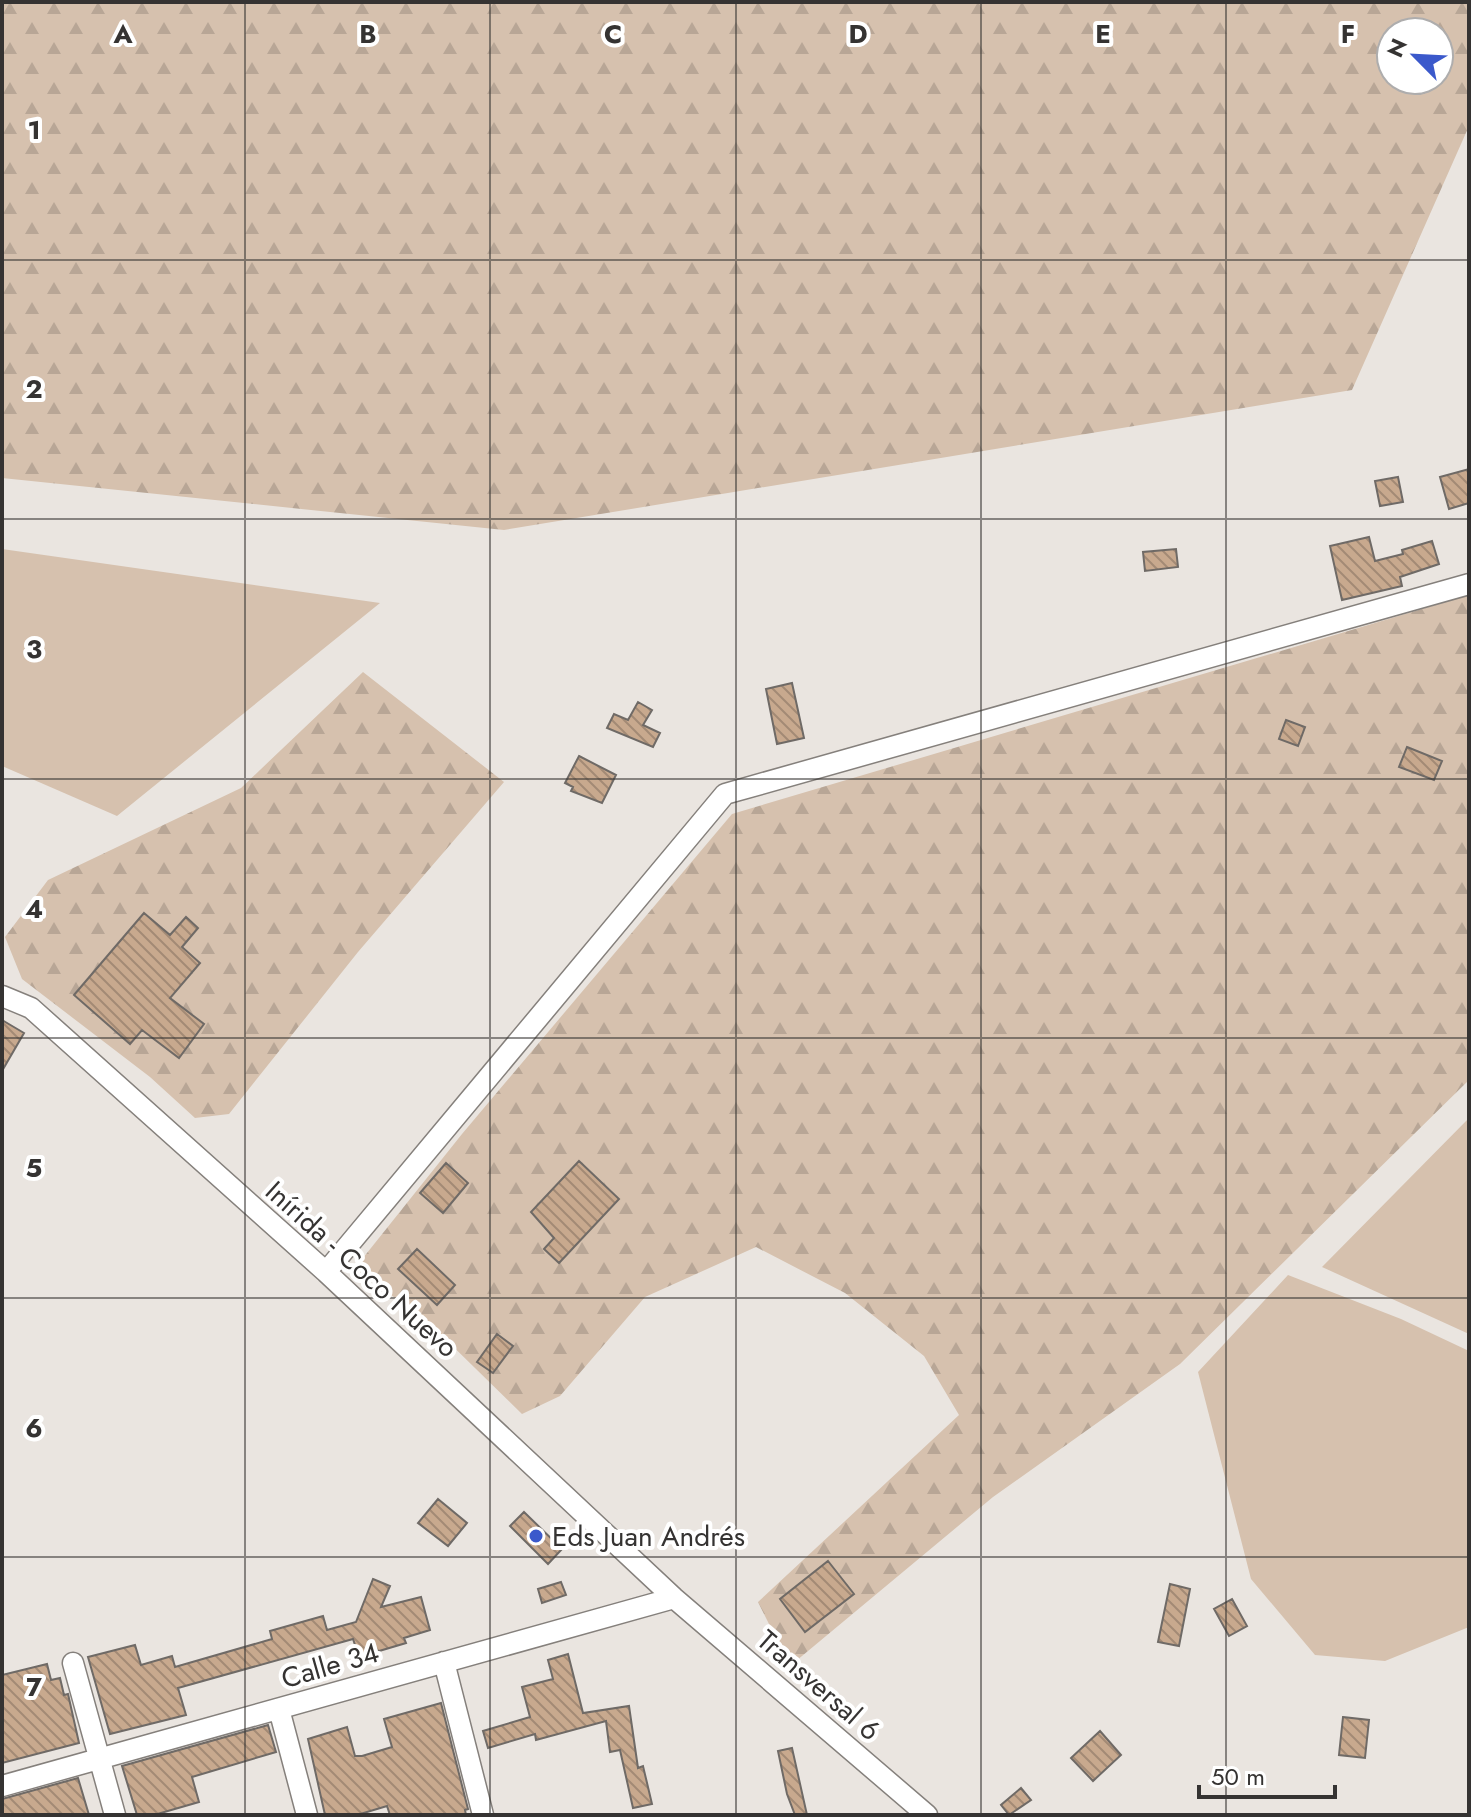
<svg xmlns="http://www.w3.org/2000/svg" width="1471" height="1817" font-family="Jost,sans-serif">
<style>
.green{fill:#d6c1ae}
.forest{fill:url(#forest-firs);fill-rule:evenodd}
.building{fill:url(#building-back-hatch);stroke:#6f6a66;stroke-width:2}
.lines{fill:none;stroke-linecap:round;stroke-linejoin:round}
.minor-casing{stroke:#85807c;stroke-width:23}
.minor{stroke:#fff;stroke-width:20}
.grid{fill:none;stroke:#353332;stroke-width:2;stroke-opacity:0.55}
.poi-dot{fill:#3b59cb;stroke:#fff;stroke-width:3}
.labels{text-anchor:middle;stroke-width:8;stroke-linejoin:round;paint-order:stroke}
.street-label{font-size:28px;fill:#353332;stroke:#fff}
.poi-label{font-size:28px;fill:#353332;stroke:#fff;text-anchor:start}
.grid-label{font-size:26px;text-anchor:middle;font-weight:bold;fill:#353332;stroke:#fff;stroke-width:8;stroke-linejoin:round;paint-order:stroke}
</style>
<defs>
<pattern id="forest-firs" width="22" height="20" patternUnits="userSpaceOnUse" patternTransform="scale(2)"><rect width="22" height="20" fill="#d6c1ae"/><path d="M5 1l3.5 6h-7zM16 11l3.5 6h-7z" fill="#b8a696"/></pattern>
<pattern id="building-back-hatch" width="6" height="6" patternUnits="userSpaceOnUse" patternTransform="scale(2)"><rect width="6" height="6" fill="#c8a98e"/><path d="M-1 5l2 2M0 0l6 6M5-1l2 2" fill="none" stroke="#a38a75"/></pattern>
</defs>
<rect width="100%" height="100%" fill="#eae5e0"/>
<path class="green" d="M 2,549 L 380,603 L 117,816 L 2,766 Z
M 1469,1118 L 1469,1334 L 1322,1267 Z
M 1288,1275 L 1401,1319 L 1469,1351 L 1469,1627 L 1385,1661 L 1315,1655 L 1251,1579 L 1198,1372 Z"/>
<path class="forest" d="M 2,2 L 1469,2 L 1469,126 L 1352,390 L 504,530 L 2,478 ZM 1391,32 L 1439,32 L 1439,80 L 1391,80 Z
M 1469,595 L 1469,1080 L 1180,1364 L 993,1497 L 790,1666 L 758,1602 L 959,1415 L 924,1356 L 845,1293 L 756,1247 L 645,1297 L 560,1396 L 522,1414 L 430,1324 L 355,1268 L 462,1134 L 732,814 Z
M 363,672 L 504,782 L 358,952 L 229,1114 L 195,1118 L 150,1077 L 22,979 L 5,937 L 48,880 L 241,788 Z"/>
<path class="building" d="M 1469,469 L 1469,503 L 1449,509 L 1440,477 Z
M 1398,477 L 1403,502 L 1380,506 L 1375,481 Z
M 1369,537 L 1375,561 L 1403,554 L 1402,550 L 1432,541 L 1439,564 L 1400,577 L 1402,586 L 1342,600 L 1330,546 Z
M 1176,549 L 1178,567 L 1145,571 L 1143,552 Z
M 792,683 L 804,738 L 777,744 L 766,689 Z
M 638,702 L 652,710 L 643,725 L 660,733 L 653,747 L 607,728 L 614,714 L 628,720 Z
M 1286,720 L 1305,727 L 1298,746 L 1279,739 Z
M 1407,747 L 1442,761 L 1434,780 L 1399,767 Z
M 579,756 L 616,775 L 602,803 L 571,791 L 573,787 L 565,783 Z
M 144,913 L 170,935 L 186,917 L 198,928 L 182,947 L 200,963 L 170,998 L 204,1024 L 179,1058 L 142,1030 L 130,1044 L 74,995 Z
M 2,1020 L 24,1033 L 2,1071 Z
M 579,1161 L 619,1199 L 559,1263 L 544,1249 L 554,1238 L 531,1212 Z
M 446,1163 L 468,1183 L 443,1213 L 420,1193 Z
M 417,1249 L 455,1285 L 437,1305 L 398,1269 Z
M 497,1334 L 513,1346 L 493,1373 L 477,1362 Z
M 438,1499 L 467,1523 L 448,1546 L 418,1523 Z
M 524,1512 L 562,1549 L 548,1564 L 510,1526 Z
M 828,1561 L 854,1594 L 805,1632 L 780,1599 Z
M 373,1579 L 390,1586 L 381,1607 L 421,1597 L 430,1630 L 404,1638 L 406,1643 L 359,1657 L 353,1639 L 178,1688 L 186,1715 L 110,1734 L 88,1657 L 135,1645 L 141,1665 L 172,1656 L 175,1667 L 272,1639 L 270,1631 L 323,1616 L 327,1630 L 356,1622 Z
M 561,1582 L 566,1595 L 542,1603 L 538,1589 Z
M 1170,1584 L 1190,1589 L 1179,1646 L 1158,1642 Z
M 1232,1599 L 1247,1626 L 1229,1636 L 1214,1609 Z
M 568,1654 L 583,1713 L 629,1706 L 638,1768 L 643,1766 L 652,1804 L 633,1808 L 620,1750 L 610,1752 L 606,1721 L 536,1740 L 535,1734 L 488,1748 L 483,1731 L 530,1717 L 522,1687 L 553,1679 L 548,1660 Z
M 47,1664 L 51,1680 L 60,1678 L 64,1695 L 68,1694 L 79,1743 L 2,1763 L 2,1675 Z
M 441,1703 L 468,1809 L 465,1810 L 466,1815 L 390,1815 L 387,1806 L 357,1815 L 325,1815 L 308,1739 L 347,1727 L 355,1756 L 362,1756 L 392,1747 L 384,1719 Z
M 1343,1717 L 1369,1720 L 1365,1758 L 1339,1755 Z
M 268,1725 L 276,1752 L 192,1777 L 199,1802 L 154,1815 L 137,1815 L 122,1766 Z
M 1100,1731 L 1121,1755 L 1093,1781 L 1071,1758 Z
M 792,1748 L 807,1815 L 795,1815 L 787,1794 L 778,1751 Z
M 78,1778 L 89,1815 L 2,1815 L 2,1799 Z
M 1021,1788 L 1031,1800 L 1009,1815 L 1001,1805 Z"/>
<g class="lines">
<defs>
<path id="minor" d="M 2,996 L 31,1008 L 326,1272 L 674,1598 L 927,1815
M 326,1272 L 725,794 L 1469,584
M 444,1662 L 483,1815
M 73,1663 L 115,1815
M 279,1709 L 307,1815
M 2,1786 L 674,1598"/>
</defs>
<use href="#minor" class="minor-casing"/>
<use href="#minor" class="minor"/>
</g>
<path class="grid" d="M 245,2 L 245,1815M 490,2 L 490,1815M 736,2 L 736,1815M 981,2 L 981,1815M 1226,2 L 1226,1815M 2,260 L 1469,260M 2,519 L 1469,519M 2,779 L 1469,779M 2,1038 L 1469,1038M 2,1298 L 1469,1298M 2,1557 L 1469,1557"/>
<circle class="poi-dot" cx="536" cy="1536" r="8"/>
<g class="labels">
<g class="street-label">
<text transform="translate(362 1269) rotate(42)" y="10">Inírida - Coco Nuevo</text>
<text transform="translate(330 1665) rotate(-16)" y="10">Calle 34</text>
<text transform="translate(819 1685) rotate(41)" y="10">Transversal 6</text>
</g>
<g class="poi-label">
<text x="552" y="1546">Eds Juan Andrés</text>
</g>
</g>
<g class="grid-label">
<text x="123" y="43">A</text>
<text x="368" y="43">B</text>
<text x="613" y="43">C</text>
<text x="858" y="43">D</text>
<text x="1103" y="43">E</text>
<text x="1348" y="43">F</text>
<text x="34" y="139">1</text>
<text x="34" y="398">2</text>
<text x="34" y="658">3</text>
<text x="34" y="918">4</text>
<text x="34" y="1177">5</text>
<text x="34" y="1437">6</text>
<text x="34" y="1696">7</text>
</g>
<rect width="1471" height="1817" fill="none" stroke="#353332" stroke-width="8"/>
<g transform="translate(1415 56) rotate(294)"><circle r="38" fill="#ffffff" stroke="#aeadad" stroke-width="2"/>
<path d="M0-6L14 30L0 20L-14 30Z" fill="#3b59cb"/>
<text y="-12" font-size="22" font-weight="bold" text-anchor="middle" fill="#353332">N</text>
</g>
<path d="M1199 1785v12h136v-12" fill="none" stroke="#353332" stroke-width="4"/>
<text x="1211" y="1785" font-size="24" fill="#353332" stroke="#ffffff" stroke-width="6" paint-order="stroke">50 m</text>
</svg>
